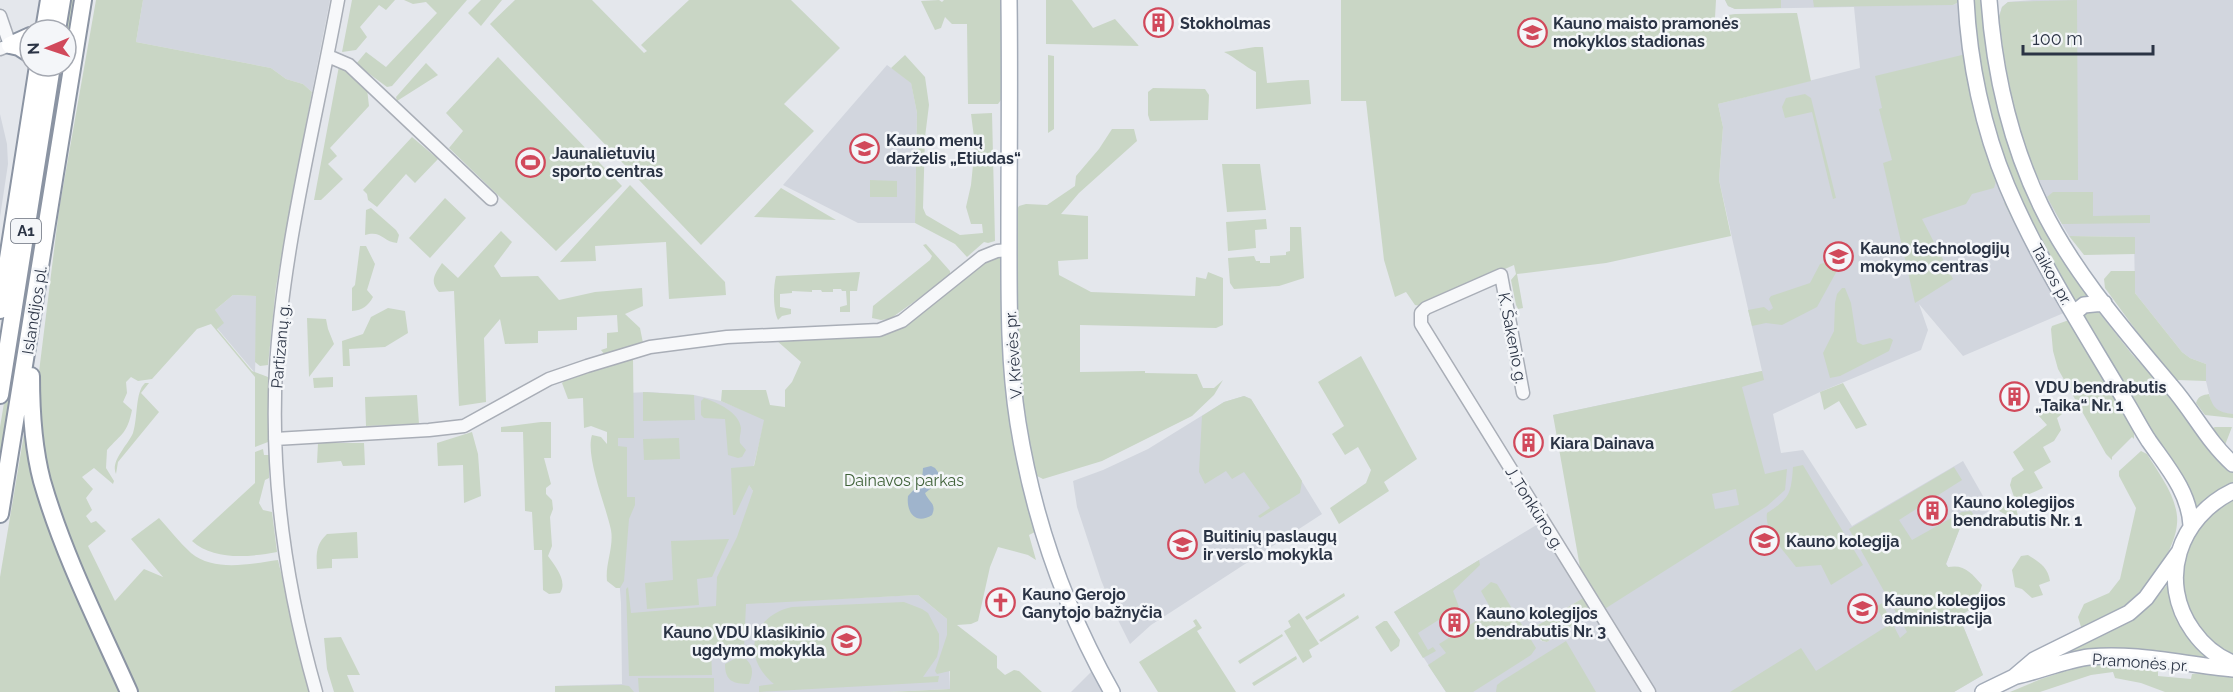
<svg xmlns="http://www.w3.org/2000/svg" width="2233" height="692" font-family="Raleway,sans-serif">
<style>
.built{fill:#d2d6de}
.green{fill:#c9d6c5;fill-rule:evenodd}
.water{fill:#9fb4cc}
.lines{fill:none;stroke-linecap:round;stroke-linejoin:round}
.minor-casing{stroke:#a9aeb7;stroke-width:15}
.major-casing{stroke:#a3abb8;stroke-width:18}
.highway-casing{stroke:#8b94a3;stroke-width:20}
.minor{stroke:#f7f8fa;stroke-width:12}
.major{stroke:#fff;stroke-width:15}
.highway{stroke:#fff;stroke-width:16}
.labels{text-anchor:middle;stroke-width:5;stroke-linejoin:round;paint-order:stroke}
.shield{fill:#f4f6f9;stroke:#676e7b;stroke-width:1.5}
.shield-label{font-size:15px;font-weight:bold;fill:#2b3445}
.poi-label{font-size:16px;font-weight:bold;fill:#2b3445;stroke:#f4f6f9;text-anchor:start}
.street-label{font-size:16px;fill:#2b3445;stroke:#f4f6f9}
.park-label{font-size:16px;fill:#3f6138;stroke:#f4f6f9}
</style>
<rect width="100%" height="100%" fill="#e4e7ec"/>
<path class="built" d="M 143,0 L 330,0 L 312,92 L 303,84 L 286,79 L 271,68 L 136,42 Z
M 1725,0 L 1946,0 L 1946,5 L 1953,5 L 1961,1 L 2066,312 L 1963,356 L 1919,304 L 1928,330 L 1921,350 L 1820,392 L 1773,414 L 1781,453 L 1803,450 L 1852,526 L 1963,461 L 1991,510 L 1960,528 L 1946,564 L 1975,607 L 1959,616 L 1983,675 L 1954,692 L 1446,692 L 1394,612 L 1538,524 L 1583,598 L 1533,628 L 1541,641 L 1547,642 L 1601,607 L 1553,415 L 1762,371 L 1719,180 L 1723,127 L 1718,104 L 1860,68 L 1854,7 L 1735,9 L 1728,6 Z
M 2033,0 L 2233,0 L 2233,414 L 2221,413 L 2212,406 L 2206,381 L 2206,364 L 2190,358 L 2182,352 L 2135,293 L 2134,237 L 2069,236 L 2050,204 L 2028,155 L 2013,99 L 1999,17 L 2002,7 L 2008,2 Z
M 887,65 L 911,82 L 917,113 L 915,223 L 858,223 L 783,185 Z
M 0,114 L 7,144 L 8,164 L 0,217 Z
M 233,295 L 257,296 L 255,373 L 217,328 L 215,310 Z
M 648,392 L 694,395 L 721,401 L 765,419 L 749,485 L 753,491 L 746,603 L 918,595 L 947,619 L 950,689 L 888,692 L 555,692 L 555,686 L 622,684 L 621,603 L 605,394 Z
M 1244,396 L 1251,399 L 1322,514 L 1151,625 L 1130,644 L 1115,614 L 1101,580 L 1077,507 L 1073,481 L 1103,470 L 1148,449 L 1224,402 Z
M 1092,671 L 1104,692 L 1071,692 Z"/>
<path class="green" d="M 68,0 L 78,0 L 33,274 L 27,275 L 26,272 L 57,66 L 66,66 L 66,30 L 63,30 Z
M 96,0 L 143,0 L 136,42 L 271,68 L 286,79 L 303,84 L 312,92 L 276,287 L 268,365 L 260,366 L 255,362 L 256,296 L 233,295 L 215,310 L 224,323 L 217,329 L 252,371 L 268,377 L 268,442 L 255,447 L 255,377 L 211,324 L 197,329 L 152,379 L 138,381 L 131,377 L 126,382 L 127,393 L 123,402 L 132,410 C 127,434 122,433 107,450 L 106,468 L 114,481 L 113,484 L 94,468 L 82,477 L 93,489 L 86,498 L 92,510 L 86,516 L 91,523 L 96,521 L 106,531 L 88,546 L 115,601 L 144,569 L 163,577 L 131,539 L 159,518 C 169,529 179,542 191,553 C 214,572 250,564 278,560 L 309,692 L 134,692 L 69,545 L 54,501 L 39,438 L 38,380 L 59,210 Z
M 352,0 L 395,0 L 386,10 L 379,5 L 360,27 L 367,37 L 356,50 L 342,52 Z
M 404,0 L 467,0 L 392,86 L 387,87 L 356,64 L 366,52 L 386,67 L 437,13 L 426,2 L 413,4 Z
M 481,0 L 502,0 L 481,26 L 468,13 Z
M 515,0 L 592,0 L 644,53 L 647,51 L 641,45 L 689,0 L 791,0 L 840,48 L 784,104 L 814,131 L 701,245 L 490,24 Z
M 939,0 L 942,2 L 944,0 L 1002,0 L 1001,100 L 998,104 L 968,104 L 967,24 L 952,24 L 945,17 L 941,28 L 935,30 L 921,1 Z
M 1046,0 L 1072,0 L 1093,28 L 1115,19 L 1139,46 L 1046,44 Z
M 1341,0 L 1716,0 L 1715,18 L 1722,20 L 1728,15 L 1735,14 L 1797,13 L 1811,81 L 1718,104 L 1723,127 L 1719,180 L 1731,236 L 1606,263 L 1517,274 L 1523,308 L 1518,309 L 1516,305 L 1511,280 L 1516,274 L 1514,265 L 1420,306 L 1415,305 L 1406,292 L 1395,297 L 1384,260 L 1366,101 L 1341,101 Z
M 1725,0 L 1781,0 L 1781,8 L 1735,9 L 1728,6 Z
M 1813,0 L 1961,0 L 1961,1 L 1953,5 L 1814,7 Z
M 1971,0 L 1984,0 L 2001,106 L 2092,296 L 2088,296 L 2075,304 L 2021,205 L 1987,114 Z
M 2077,0 L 2078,180 L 2039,180 C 2016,130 2005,72 1999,17 L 2002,7 L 2008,2 Z
M 1255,47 L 1263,47 L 1267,83 C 1281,82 1294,80 1309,80 L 1311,104 L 1256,109 L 1256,72 C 1244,66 1236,58 1224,52 Z
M 905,55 L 925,77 L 929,105 L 925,137 L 923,208 L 926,215 L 960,235 L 983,233 L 982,224 L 971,224 L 966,207 L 971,185 L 975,145 L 971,114 L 992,113 L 995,241 L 988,243 L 984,242 L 967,257 L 955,244 L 915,223 L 917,113 L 911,83 L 891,68 Z
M 1048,55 L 1054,56 L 1054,129 L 1048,133 Z
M 1962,55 L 1964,55 L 1998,174 L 1994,188 L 1972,194 L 1966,204 L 1922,219 L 1953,279 L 1915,303 L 1883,163 L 1892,160 L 1879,109 L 1882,108 L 1875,76 Z
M 498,57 L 622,186 L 556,251 L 449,148 L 463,131 L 446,113 Z
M 426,63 L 438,75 L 397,101 L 396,97 Z
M 339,66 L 367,89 L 369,106 L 330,148 L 337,156 L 328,164 L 343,179 L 321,200 L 314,200 Z
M 1153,88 L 1205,89 L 1209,95 L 1208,120 L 1150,121 L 1148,115 L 1148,92 Z
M 1805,94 L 1811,98 L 1836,198 L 1833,199 L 1812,112 L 1785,118 L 1782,107 L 1786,98 Z
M 1112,129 L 1134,129 L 1137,141 L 1079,193 L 1061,214 L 1088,216 L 1088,259 L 1058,261 L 1059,275 L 1091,292 L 1195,296 L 1196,277 L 1206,279 L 1208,272 L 1223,278 L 1223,325 L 1216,328 L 1080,325 L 1080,372 L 1145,371 L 1145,373 L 1197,374 L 1203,388 L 1214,388 L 1223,380 L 1214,395 L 1192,416 L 1102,461 L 1043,479 L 1035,475 L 1019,373 L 1016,329 L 1016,211 L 1019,206 L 1026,204 L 1047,205 L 1075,186 L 1076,176 L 1099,149 Z
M 412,137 L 438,159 L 415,183 L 406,174 L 377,207 L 368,200 L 367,194 L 363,190 Z
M 1222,164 L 1260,164 L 1266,210 L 1227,212 Z
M 870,180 L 897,181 L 897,197 L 870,197 Z
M 630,185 L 725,282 L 726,295 L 669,299 L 666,242 L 595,246 L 596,261 L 560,262 Z
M 781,188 L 836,220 L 754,217 Z
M 2053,192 L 2093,192 L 2093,216 L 2150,215 L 2150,223 L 2062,224 L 2047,197 Z
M 445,198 L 466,218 L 430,258 L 409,238 Z
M 2007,201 L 2033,255 L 2031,256 L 2004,203 Z
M 371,208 L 396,230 L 399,235 L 397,243 C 383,242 382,230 365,235 L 366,210 Z
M 1266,219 L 1267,229 L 1255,230 L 1256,248 L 1228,251 L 1226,222 Z
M 1290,227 L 1301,227 L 1304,278 L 1279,286 L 1234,289 L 1230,283 L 1228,258 L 1254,256 L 1256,261 L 1260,261 L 1260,263 L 1270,263 L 1270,256 L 1286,255 L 1286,252 L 1290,251 Z
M 501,231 L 512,242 L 494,266 L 501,277 L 538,276 L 559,300 L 595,292 L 642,288 L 643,306 L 625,314 L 640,328 L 643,343 L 605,355 L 601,350 L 607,348 L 607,333 L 618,332 L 617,315 L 577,317 L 577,330 L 538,331 L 538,343 L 505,344 L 500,319 L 484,338 L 486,402 L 459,406 L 454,291 L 439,292 C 429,281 435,274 442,263 L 458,278 Z
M 2069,236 L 2135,237 L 2135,254 L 2084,255 Z
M 926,244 L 950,271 L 950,276 L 890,319 L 881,320 L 872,318 L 873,306 L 930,260 L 932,256 L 923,245 Z
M 360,246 L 366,246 L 375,264 L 367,290 L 373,297 C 368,306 363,310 352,311 L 352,288 L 355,285 Z
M 991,257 L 1001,258 C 1002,315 1002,372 1012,429 C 1018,463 1026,498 1035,532 L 1029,535 L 1036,560 L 1028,555 L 998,547 L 990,567 L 978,621 L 971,624 L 957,625 L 997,656 L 997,668 L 1005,675 L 1014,670 L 1019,671 L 1042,692 L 888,692 L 950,689 L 950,671 L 937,674 L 935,671 L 947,635 L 947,619 L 918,595 L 746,604 L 744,649 L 711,650 L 712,675 L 629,676 L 626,589 L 628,587 L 631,613 L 716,606 L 717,577 L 737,537 L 753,491 L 749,485 L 735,515 L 733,515 L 731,468 L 754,466 L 764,420 L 721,401 L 722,390 L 766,390 L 770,405 L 785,407 L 785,390 L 792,382 L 801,362 L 776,340 L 868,337 L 888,332 Z
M 1844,258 L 1817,307 L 1782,325 L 1766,323 L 1752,326 L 1748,310 L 1764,307 L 1769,311 L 1773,308 L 1769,299 L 1771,296 L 1810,283 L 1820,264 Z
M 2111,271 L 2135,271 L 2135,293 L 2182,352 L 2190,358 L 2206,364 L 2206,381 L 2177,380 L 2146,344 L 2105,288 L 2104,279 Z
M 860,272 L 857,291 L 850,291 L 850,312 L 840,312 L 840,307 L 847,305 L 846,291 L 842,291 L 841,289 L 833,289 L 833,292 L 822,292 L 821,290 L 812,290 L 812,292 L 792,291 L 792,293 L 780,294 L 780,307 L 791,309 L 791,314 L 782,316 L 778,320 C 773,310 773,288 776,276 Z
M 1842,288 L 1845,288 L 1851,303 L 1857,342 L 1863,345 L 1890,338 L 1893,340 L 1889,351 L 1840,376 L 1830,378 L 1823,353 L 1834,331 L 1835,303 L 1837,294 Z
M 388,308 L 405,311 L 408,333 L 385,347 L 349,349 L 350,366 L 343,366 L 342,341 L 363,334 L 371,317 Z
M 2097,310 L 2131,353 L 2168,394 L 2210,448 L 2233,470 L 2233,487 L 2197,512 L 2084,318 L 2085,312 Z
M 19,313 L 27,313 L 0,477 L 0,427 Z
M 307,318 L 326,319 L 328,329 L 334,344 L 309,377 Z
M 2069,320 L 2134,430 L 2134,439 L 2132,437 L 2112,457 L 2112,460 L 2106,454 L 2058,369 L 2053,351 L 2051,329 L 2052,326 Z
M 1361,356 L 1417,459 L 1384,482 L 1389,491 L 1339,524 L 1330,508 L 1366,483 L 1371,470 L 1358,447 L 1345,455 L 1332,434 L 1344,426 L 1318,382 Z
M 633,359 L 634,438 L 618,438 L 618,446 L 627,447 L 627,497 L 635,497 L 635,505 L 629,519 L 624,581 L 620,588 L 616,588 L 607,581 C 605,564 614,547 611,530 C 606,506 585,456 592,435 L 601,437 L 607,444 L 607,432 L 591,426 L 584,428 L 583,398 L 568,399 L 562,383 C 573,372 617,361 633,359 Z
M 1762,371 L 1764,380 L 1742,387 L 1765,474 L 1787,469 L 1785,490 L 1767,506 L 1603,610 L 1581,573 L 1553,415 ZM 1736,489 L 1739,505 L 1715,509 L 1712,494 Z
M 333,377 L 333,387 L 314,388 L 313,378 Z
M 145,383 L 149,383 L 141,393 L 159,412 L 118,462 L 116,474 C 110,461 128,445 133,433 C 138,418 135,392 145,383 Z
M 1843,383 L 1867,425 L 1856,429 L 1839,401 L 1824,410 L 1820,392 Z
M 643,392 L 694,395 L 695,420 L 643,421 Z
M 2209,394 C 2213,409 2218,412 2233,414 L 2233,418 L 2205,415 L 2196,403 C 2198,396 2203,395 2209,394 Z
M 417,395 L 419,424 L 366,426 L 365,397 Z
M 1244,396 L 1251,399 L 1302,481 L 1300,493 L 1260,518 L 1258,516 L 1270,508 L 1244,472 L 1232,479 L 1226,471 L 1205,484 L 1199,472 L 1202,416 L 1224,402 Z
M 704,398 C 718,403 739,412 741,428 C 741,433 739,437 740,443 L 746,450 L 742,457 L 738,458 L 728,455 L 725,419 L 704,418 L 701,415 L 701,401 Z
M 2047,403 L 2057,407 L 2062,414 L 2057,418 L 2061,430 L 2054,441 L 2043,447 L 2051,462 L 2034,472 L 2043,488 L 2014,501 L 2018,516 L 2017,521 L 1992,507 L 2014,497 L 2010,485 L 2012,478 L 2024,470 L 2013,452 L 2047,425 L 2038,415 Z
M 26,422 L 121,692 L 0,692 L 0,577 Z
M 541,422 L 551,422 L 551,458 L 544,458 L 551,484 L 546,488 L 546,494 L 552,500 L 553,509 L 550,517 L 552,546 L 548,556 C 555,566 568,581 560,593 L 549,594 L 543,590 L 542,550 L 534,550 L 532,512 L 525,511 L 523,432 L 501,432 L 501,427 Z
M 2215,427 L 2232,427 L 2225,445 L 2213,430 L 2213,428 Z
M 472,432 L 478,454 L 481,496 L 464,503 L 463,465 L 438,466 L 437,443 Z
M 679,438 L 680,459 L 644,460 L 643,439 Z
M 318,443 L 364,443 L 365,465 L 343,466 L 341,461 L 317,463 Z
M 263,449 L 264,455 L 269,455 L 269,478 L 265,480 L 259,503 L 263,510 L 272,512 L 277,552 C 250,557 214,561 192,541 L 255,483 L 255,452 Z
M 2141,451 L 2147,454 C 2158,472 2175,494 2177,516 C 2181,556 2121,624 2081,627 L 2078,617 L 2084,604 L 2109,593 L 2120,579 L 2136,508 L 2119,476 L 2119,471 Z
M 1803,465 L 1863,565 L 1831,585 L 1821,565 L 1796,567 C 1785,552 1764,532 1767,513 C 1790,498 1791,494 1793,467 Z
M 1954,467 L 1962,480 L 1899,520 L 1912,540 L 1962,512 L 1971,511 L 1976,518 L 1960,528 L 1946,564 L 1948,567 C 1965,564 1971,573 1982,585 C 1975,607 1980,604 1959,616 L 1983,675 L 1954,692 L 1730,692 L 1801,648 L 1816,671 L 1887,626 L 1876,607 L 1882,603 L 1900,638 L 1907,632 L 1849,529 Z
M 2233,498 L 2233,657 L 2203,635 L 2186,608 L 2181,577 L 2187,545 L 2204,518 Z
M 357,532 L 358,558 L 332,559 L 332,568 L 317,569 C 316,554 316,544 327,534 Z
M 729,539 L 712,577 L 697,579 L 699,605 L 647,609 L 645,583 L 673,580 L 671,541 Z
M 2028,555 C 2039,562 2048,567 2050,581 L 2039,585 L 2043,595 L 2032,598 L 2022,589 L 2015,587 L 2012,570 L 2021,556 Z
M 1479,560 L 1480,565 L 1453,591 L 1459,607 L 1418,633 L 1428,650 L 1433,647 L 1436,651 L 1423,658 L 1394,612 Z
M 2171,580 L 2220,662 L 2045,662 L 2139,613 L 2154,601 Z
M 1491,582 L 1497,584 L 1536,648 L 1531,655 L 1473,692 L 1446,692 L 1428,665 L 1446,653 L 1439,644 L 1492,611 L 1481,591 Z
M 1344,593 L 1345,596 L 1307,620 L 1305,617 Z
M 1583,598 L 1592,612 L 1547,642 L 1542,641 L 1533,628 Z
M 904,602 L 922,609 L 928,613 L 939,634 L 939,648 L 937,657 L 923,677 L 939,676 L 938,682 L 759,692 L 759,686 L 774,684 C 741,658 751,616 792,607 Z
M 1299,613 L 1319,644 L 1309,650 L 1312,657 L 1303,663 L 1284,631 L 1291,627 L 1288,621 Z
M 1358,615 L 1359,618 L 1321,642 L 1319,640 Z
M 1196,619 L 1202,628 L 1197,631 L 1236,692 L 1158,692 L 1139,662 L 1196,626 L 1193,621 Z
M 1384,621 L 1387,621 L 1400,640 L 1399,646 L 1391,652 L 1375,627 Z
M 1282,634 L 1283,636 L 1240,664 L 1238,661 Z
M 341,637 L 360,675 L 347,675 L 354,692 L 334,692 L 327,669 L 324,638 Z
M 1566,641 L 1596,692 L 1496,692 L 1497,685 L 1502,681 Z
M 1296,656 L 1297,659 L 1254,686 L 1252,683 Z
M 736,658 L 746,659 C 754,667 753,674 749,684 C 733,684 725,681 725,664 Z
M 2126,663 L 2158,670 L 2158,676 L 2191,679 L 2192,674 L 2218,672 L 2233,674 L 2233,692 L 2165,692 L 2141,683 L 2115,678 L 2113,672 L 2091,675 L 2040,692 L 2010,692 L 2041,679 L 2087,664 Z
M 638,678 L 714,678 L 714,692 L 639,692 Z
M 622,685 L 629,686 L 634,692 L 555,692 L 555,686 Z"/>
<path class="water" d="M 931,466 L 935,468 L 940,475 L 938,483 L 925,493 C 929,503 937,503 932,515 C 916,525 906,513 908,496 L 922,481 L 923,468 Z"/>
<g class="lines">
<defs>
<path id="minor" d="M 0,16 L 10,45 L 0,49
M 328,56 L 349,65 L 491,199
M 1523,393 L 1501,275 L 1426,308 L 1421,313 L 1421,324 L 1649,692
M 275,439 L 429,430 L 464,426 L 549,379 L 587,366 L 650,347 L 727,337 L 879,330 L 902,321 L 982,257 L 997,251 L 1009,250
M 316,692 C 286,587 270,478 276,368 C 283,247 316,120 338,0"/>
<path id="major" d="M 1009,0 C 1010,77 1009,155 1009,232 C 1009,295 1008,360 1018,423 C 1033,517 1065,609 1112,692
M 1966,0 C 1969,62 1983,129 2007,186 C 2039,262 2085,332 2126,402 C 2134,415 2141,429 2149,441 C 2168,468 2189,492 2191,525
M 1989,0 C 1994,70 2010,142 2041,206 C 2073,272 2124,330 2171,386 C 2193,411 2208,442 2233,464
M 2074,313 L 2084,305 L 2104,303
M 2233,491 C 2179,517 2157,581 2193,631 C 2203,645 2217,657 2233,663
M 2017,676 C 2040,671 2065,660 2089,657 C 2136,652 2186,665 2233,669
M 1983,692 L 2014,677 L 2034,660 L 2050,652 L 2129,613 L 2146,598 L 2179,552"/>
<path id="highway" d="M 44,30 L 49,0
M 57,30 L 62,0
M 10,45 L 19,47 L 30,54
M 10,45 L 30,36
M 0,310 L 38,66
M 31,376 C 31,411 33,447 42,481 C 63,554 98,623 129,692
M 0,395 L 52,66
M 0,514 L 83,0"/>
</defs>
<use href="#minor" class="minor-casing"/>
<use href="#major" class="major-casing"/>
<use href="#highway" class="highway-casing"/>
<use href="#minor" class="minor"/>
<use href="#major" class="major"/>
<use href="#highway" class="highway"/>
</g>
<defs>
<symbol id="building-ring" viewBox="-11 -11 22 22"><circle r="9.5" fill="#f4f6f9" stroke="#d1495b" stroke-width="1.5"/><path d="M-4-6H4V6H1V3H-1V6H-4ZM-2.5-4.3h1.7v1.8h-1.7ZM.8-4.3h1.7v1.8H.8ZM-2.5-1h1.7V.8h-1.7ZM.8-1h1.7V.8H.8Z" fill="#d1495b"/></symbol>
<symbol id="school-ring" viewBox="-11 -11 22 22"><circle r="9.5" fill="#f4f6f9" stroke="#d1495b" stroke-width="1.5"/><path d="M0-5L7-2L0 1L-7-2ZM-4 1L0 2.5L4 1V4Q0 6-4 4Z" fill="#d1495b"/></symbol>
<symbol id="stadium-ring" viewBox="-11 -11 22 22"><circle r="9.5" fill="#f4f6f9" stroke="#d1495b" stroke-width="1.5"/><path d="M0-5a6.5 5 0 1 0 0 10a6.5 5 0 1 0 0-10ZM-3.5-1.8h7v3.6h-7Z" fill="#d1495b"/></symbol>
<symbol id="university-ring" viewBox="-11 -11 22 22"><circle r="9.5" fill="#f4f6f9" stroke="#d1495b" stroke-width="1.5"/><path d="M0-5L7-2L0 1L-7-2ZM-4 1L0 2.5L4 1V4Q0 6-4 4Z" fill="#d1495b"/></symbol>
<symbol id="church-ring" viewBox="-11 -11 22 22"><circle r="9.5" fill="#f4f6f9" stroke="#d1495b" stroke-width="1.5"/><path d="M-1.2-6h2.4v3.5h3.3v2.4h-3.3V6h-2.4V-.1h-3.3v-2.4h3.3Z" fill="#d1495b"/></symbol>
</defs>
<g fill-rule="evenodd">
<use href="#building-ring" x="1142" y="6" width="33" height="33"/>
<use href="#school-ring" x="1516" y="16" width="33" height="33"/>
<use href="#school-ring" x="848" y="132" width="33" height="33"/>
<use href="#stadium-ring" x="514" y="146" width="33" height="33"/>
<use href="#university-ring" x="1822" y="240" width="33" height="33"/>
<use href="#building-ring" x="1998" y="380" width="33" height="33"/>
<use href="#building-ring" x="1512" y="426" width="33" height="33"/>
<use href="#building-ring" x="1916" y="494" width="33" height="33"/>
<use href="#university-ring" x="1748" y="524" width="33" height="33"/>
<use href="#school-ring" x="1166" y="528" width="33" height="33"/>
<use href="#church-ring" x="984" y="586" width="33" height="33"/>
<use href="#university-ring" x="1846" y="592" width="33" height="33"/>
<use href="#building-ring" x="1438" y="606" width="33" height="33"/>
<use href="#school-ring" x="830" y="624" width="33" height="33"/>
</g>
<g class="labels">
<rect class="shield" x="11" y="219" width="30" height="24" rx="4.5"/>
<g class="shield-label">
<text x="26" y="236">A1</text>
</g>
<g class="poi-label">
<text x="1180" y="29">Stokholmas</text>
<text x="1553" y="29">Kauno maisto pramonės<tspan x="1553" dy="18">mokyklos stadionas</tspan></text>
<text x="886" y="146">Kauno menų<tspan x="886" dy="18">darželis „Etiudas“</tspan></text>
<text x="552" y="159">Jaunalietuvių<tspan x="552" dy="18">sporto centras</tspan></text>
<text x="1860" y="254">Kauno technologijų<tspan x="1860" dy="18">mokymo centras</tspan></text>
<text x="2035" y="393">VDU bendrabutis<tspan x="2035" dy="18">„Taika“ Nr. 1</tspan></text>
<text x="1550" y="449">Kiara Dainava</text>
<text x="1953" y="508">Kauno kolegijos<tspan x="1953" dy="18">bendrabutis Nr. 1</tspan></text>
<text x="1203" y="542">Buitinių paslaugų<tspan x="1203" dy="18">ir verslo mokykla</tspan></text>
<text x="1786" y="547">Kauno kolegija</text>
<text x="1022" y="600">Kauno Gerojo<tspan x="1022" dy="18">Ganytojo bažnyčia</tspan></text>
<text x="1884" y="606">Kauno kolegijos<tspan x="1884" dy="18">administracija</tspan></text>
<text x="1476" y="619">Kauno kolegijos<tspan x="1476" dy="18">bendrabutis Nr. 3</tspan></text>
<text x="825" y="638" text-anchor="end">Kauno VDU klasikinio<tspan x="825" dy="18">ugdymo mokykla</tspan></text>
</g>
<g class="street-label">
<text transform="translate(2052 274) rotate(61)" y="6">Taikos pr.</text>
<text transform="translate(34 310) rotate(-81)" y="6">Islandijos pl.</text>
<text transform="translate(1513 338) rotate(79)" y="6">K. Šakenio g.</text>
<text transform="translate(280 346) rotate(-85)" y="6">Partizanų g.</text>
<text transform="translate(1013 355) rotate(-94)" y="6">V. Krėvės pr.</text>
<text transform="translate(1535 508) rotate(58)" y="6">J. Tonkūno g.</text>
<text transform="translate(2140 662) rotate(4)" y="6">Pramonės pr.</text>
</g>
<g class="park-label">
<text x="904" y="486">Dainavos parkas</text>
</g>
</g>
<g transform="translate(48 48) rotate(268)"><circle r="28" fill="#f4f6f9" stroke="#a4a8b1" stroke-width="1.5"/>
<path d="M0-4.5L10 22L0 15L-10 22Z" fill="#d1495b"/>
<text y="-9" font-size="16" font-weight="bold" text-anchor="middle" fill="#2b3445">N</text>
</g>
<path d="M2023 45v9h130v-9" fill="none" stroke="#2b3445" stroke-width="3"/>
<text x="2032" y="45" font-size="18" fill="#2b3445" stroke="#f4f6f9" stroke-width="4.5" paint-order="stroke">100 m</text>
</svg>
